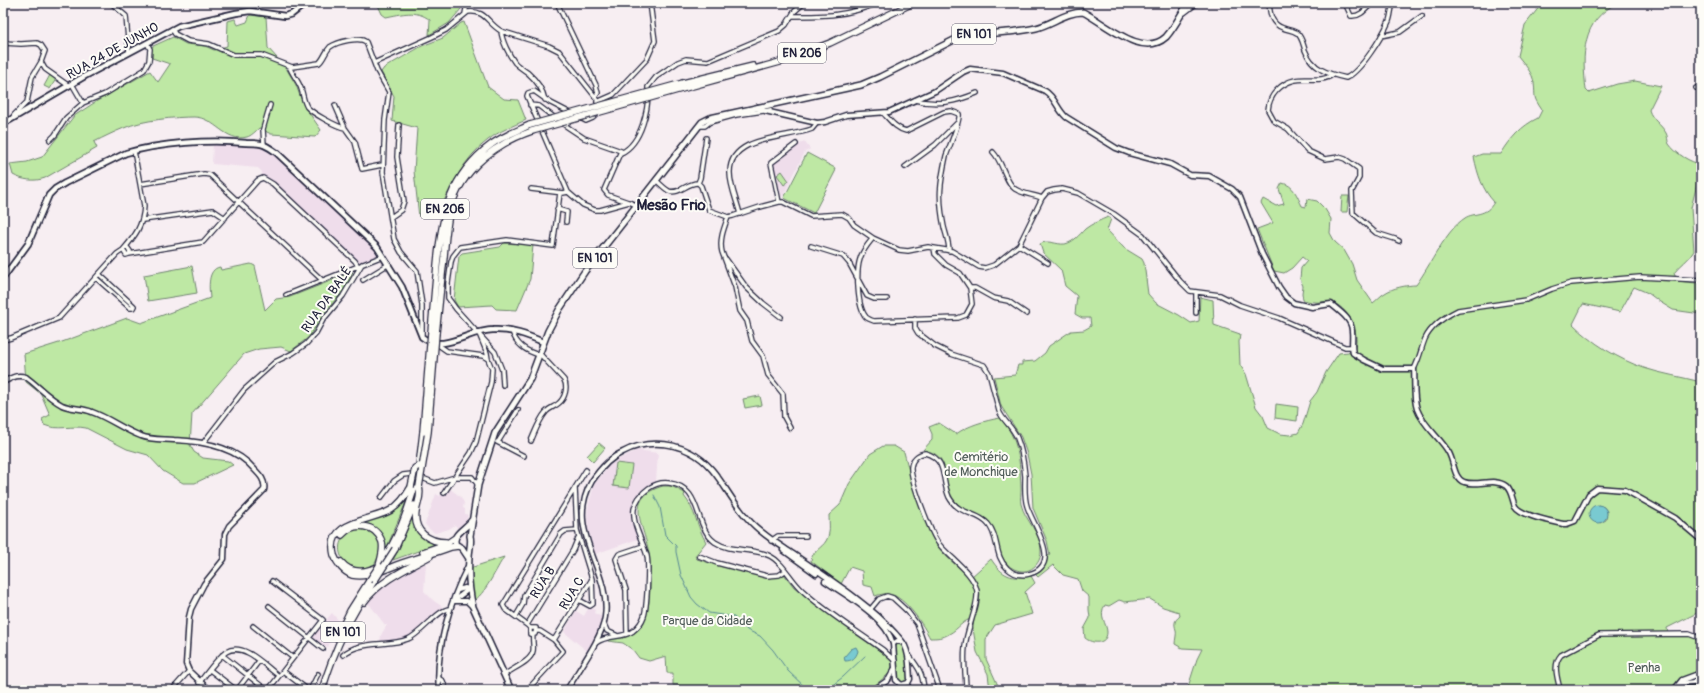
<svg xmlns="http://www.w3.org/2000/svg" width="1704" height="693" font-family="Pangolin,sans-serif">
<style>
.built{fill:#efddeb}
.green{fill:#bee8a4;stroke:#708570;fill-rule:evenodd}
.water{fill:#79cad1;stroke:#568795}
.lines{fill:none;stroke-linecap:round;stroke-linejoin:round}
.stream{stroke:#568795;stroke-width:1}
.minor-casing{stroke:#22223b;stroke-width:6}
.tertiary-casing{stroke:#22223b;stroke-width:7}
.secondary-casing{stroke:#22223b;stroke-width:8}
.primary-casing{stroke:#22223b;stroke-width:8}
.trunk-casing{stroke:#22223b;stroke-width:8}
.minor{stroke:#fdfcf7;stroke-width:3.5}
.tertiary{stroke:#fdfcf7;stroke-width:4}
.secondary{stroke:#fdfcf7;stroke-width:4.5}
.primary{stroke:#fdfcf7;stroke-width:5}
.trunk{stroke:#fdfcf7;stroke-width:5.5}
.trunk-bridge-casing{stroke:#22223b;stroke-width:8;stroke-linecap:butt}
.trunk-bridge{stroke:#fdfcf7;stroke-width:5.5}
.labels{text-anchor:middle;stroke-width:4;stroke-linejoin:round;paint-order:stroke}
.shield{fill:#fdfcf7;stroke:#646373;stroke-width:1}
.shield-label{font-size:12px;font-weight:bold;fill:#22223b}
.street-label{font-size:13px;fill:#22223b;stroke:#fdfcf7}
.park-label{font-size:13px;fill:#515d5a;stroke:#fdfcf7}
.quarter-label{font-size:15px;font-weight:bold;fill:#22223b;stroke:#fdfcf7}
</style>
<rect width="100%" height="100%" fill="#f7eef2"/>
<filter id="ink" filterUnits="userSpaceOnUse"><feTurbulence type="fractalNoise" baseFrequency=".025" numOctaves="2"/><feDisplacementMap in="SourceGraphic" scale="8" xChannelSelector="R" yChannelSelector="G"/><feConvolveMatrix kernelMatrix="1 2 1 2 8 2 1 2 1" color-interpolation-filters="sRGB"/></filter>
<g filter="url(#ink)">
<path class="built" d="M 804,141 L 810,149 L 805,152 L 782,198 L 773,165 Z
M 213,143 L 264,145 L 275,150 L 383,255 L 359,263 L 268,178 L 262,176 L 262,172 L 258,168 L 212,164 Z
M 637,450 L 658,453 L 656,482 L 641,491 L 635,499 L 632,509 L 632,520 L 638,539 L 595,554 L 588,530 L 587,518 L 588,507 L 594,485 L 608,467 L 617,460 Z
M 449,488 L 461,497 L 464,503 L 463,508 L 465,509 L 465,514 L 468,515 L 466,523 L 459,530 L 455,525 L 449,529 L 435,533 L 429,529 L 425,524 L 436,494 L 440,496 L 443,492 Z
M 426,564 L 424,591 L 434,601 L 443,607 L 417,631 L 406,638 L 380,643 L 381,635 L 387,625 L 385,625 L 370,605 L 366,603 L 378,591 L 419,565 Z
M 589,607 L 595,610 L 594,613 L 602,617 L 599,629 L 587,651 L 564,632 L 576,611 L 584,616 Z
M 332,613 L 339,621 L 328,647 L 321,644 L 312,637 Z"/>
<path class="green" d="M 377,3 L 457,3 L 461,9 L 449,23 L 429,35 L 430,20 C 416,9 402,14 386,17 L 382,14 Z
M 1544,3 L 1618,3 C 1581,20 1582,55 1586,90 L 1589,93 L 1617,84 L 1635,81 L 1661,86 L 1649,110 C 1652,120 1661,124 1666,133 C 1668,136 1667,141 1669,144 C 1675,153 1691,163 1701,164 L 1701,178 L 1697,184 L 1691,208 L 1694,251 C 1689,260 1680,265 1674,273 L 1677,281 L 1696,283 L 1701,282 L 1701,314 L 1673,310 L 1660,302 L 1648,293 L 1634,287 L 1620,312 L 1583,304 L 1573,324 C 1592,343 1618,359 1644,368 C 1662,374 1682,377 1701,382 L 1701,611 L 1667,628 L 1668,634 L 1689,633 L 1701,642 L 1701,690 L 1187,690 L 1197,659 L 1202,649 L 1182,648 L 1175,644 C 1175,640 1177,634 1176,630 C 1174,623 1174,621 1180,616 L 1179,612 L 1163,607 L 1150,599 L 1125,602 L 1119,600 L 1109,606 L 1105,605 C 1098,615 1107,624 1107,632 C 1107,645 1092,644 1085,638 L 1084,629 L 1090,618 L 1089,610 L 1089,597 L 1082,591 L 1078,579 L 1063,575 L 1053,565 L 1038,577 L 1035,574 C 1042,569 1046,564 1048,556 L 1050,555 L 1047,541 L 1033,508 L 1031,474 L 1027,454 L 1021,437 L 1001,406 L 994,377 L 1015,375 L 1018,365 L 1022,365 L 1022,362 L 1035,361 L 1045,353 L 1049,346 L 1071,331 L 1084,330 L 1091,326 L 1090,318 L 1082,318 L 1075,314 L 1077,296 L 1065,286 L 1061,270 L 1043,253 L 1040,244 C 1048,239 1056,245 1065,244 C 1074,242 1079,235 1085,229 C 1091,224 1101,220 1108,217 L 1111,219 L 1107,230 L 1124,248 L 1142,259 L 1144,263 L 1148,294 L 1156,303 L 1179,315 L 1191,323 L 1199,321 L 1200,297 L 1213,300 L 1214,325 L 1240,334 L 1239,342 L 1240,365 L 1246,374 L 1256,407 L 1263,416 L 1268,428 L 1280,434 L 1290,435 L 1298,433 L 1303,424 L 1310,401 L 1317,392 L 1326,372 L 1339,353 L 1348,352 L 1355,348 C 1360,331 1348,307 1331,302 C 1326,300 1320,303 1315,302 C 1311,302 1307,301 1303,300 L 1302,293 L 1303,286 L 1300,279 L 1301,268 L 1307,261 L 1302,257 L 1292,268 L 1284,273 L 1274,271 L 1257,229 L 1273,223 L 1261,203 L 1263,199 L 1276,206 L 1284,204 L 1279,189 L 1282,183 C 1294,185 1297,196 1302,206 L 1306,207 L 1307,199 L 1317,201 L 1325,209 L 1331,219 L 1330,233 L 1335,242 L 1344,250 L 1352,264 L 1357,280 L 1373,303 C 1377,300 1381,295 1385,293 C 1392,288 1407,285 1416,285 C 1430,266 1446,230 1465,218 C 1474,212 1486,217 1494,202 C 1482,189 1478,175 1474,157 L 1482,154 L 1501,154 C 1511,138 1521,126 1538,118 L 1542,110 C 1532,95 1536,99 1534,83 C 1533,73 1524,64 1518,56 L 1525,25 L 1540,6 ZM 1598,505 L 1604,507 L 1607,511 L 1606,520 L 1600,523 Z
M 250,15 L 266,17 L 268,48 L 286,68 L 296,85 L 303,104 L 321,130 L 315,137 L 271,134 L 259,128 C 256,131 251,136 247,137 C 225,143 215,117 194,117 C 175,117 142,120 124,128 C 114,132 104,137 94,142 L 97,148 L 45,178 C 35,182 22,180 13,175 L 10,164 L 27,162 L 42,157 L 74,116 L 97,101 L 150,71 L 158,82 L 170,64 L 152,58 L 151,47 L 173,37 L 186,44 L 205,46 L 214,50 L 227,46 L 228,21 L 235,19 L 238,25 L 247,22 Z
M 464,22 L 488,87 L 504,99 L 518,100 L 526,120 C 513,126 499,131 488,140 C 464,158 452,185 439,211 L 419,217 L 414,171 L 417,128 L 392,121 L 394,96 L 381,72 L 384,68 L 422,46 L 443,38 L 461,23 Z
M 50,75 L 56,79 L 50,89 L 44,86 Z
M 807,153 L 835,168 L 834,170 L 836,170 L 814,213 L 784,198 Z
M 782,171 L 789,181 L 784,185 L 777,175 Z
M 1342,196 L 1349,196 L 1347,212 L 1341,212 Z
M 504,243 L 533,245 L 530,279 L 517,310 L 496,309 L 492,305 L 458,307 L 454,300 L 459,256 L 462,253 L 500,247 Z
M 251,264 L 255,266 L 265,310 L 276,299 L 290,297 L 353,272 L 343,291 L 325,312 L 309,337 L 291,351 L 281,347 L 259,349 L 244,354 L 192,414 L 190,445 L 194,452 L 203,458 L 228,461 L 233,465 L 195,483 L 183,483 L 163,471 L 148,455 L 127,449 L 86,428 C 72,425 58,431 44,425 L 42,419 L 50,415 L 41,394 L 26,382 L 24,354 L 62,342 L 127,318 L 141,323 L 210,298 C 209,288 207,269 220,267 L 221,270 Z
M 192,266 L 197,293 L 148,301 L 144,275 Z
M 760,396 L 762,405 L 745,408 L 743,399 Z
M 1276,404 L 1298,407 L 1297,421 L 1275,418 Z
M 1000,418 C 1019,438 1020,462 1021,489 C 1021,494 1020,499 1021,504 C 1025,521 1041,532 1041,551 C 1041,560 1036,567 1029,570 C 1023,572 1019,571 1014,569 C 996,560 1001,540 992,527 C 982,512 961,513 952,497 C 941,476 952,455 923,450 L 932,440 L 932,434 L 929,427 L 939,423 L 956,434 C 969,425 984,421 1000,418 Z
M 599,443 L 605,448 L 593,462 L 587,456 Z
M 883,446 L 894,446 L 904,452 C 911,479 923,526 939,548 C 947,559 960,568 971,577 L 991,559 C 1002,576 1012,580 1031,576 L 1035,583 L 1025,592 L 1032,614 L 995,625 L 986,639 L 986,659 L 1000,690 L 990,690 L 988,674 L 977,652 L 973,629 L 974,618 C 961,621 960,628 949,634 C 943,638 936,638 930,638 C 923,625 908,601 893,595 C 887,593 881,594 875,596 L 872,587 L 863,585 L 862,571 L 850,567 L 841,584 L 811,561 C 811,552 822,548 826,541 C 831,533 829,524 829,515 L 840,505 L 849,484 L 870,454 Z
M 616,463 L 632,465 L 629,488 L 613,486 Z
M 663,486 L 671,486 L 685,493 L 684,496 C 695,509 697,527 706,542 L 695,556 L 697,559 L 723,567 L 777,577 L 784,574 L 794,587 L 891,659 L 893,665 L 890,673 L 869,690 L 677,690 L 679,685 L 673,685 L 673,673 L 667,673 L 666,656 L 649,661 L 639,658 L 633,650 L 623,643 L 608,641 L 607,639 C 644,640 649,618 650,587 C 650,576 651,564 649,554 C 645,526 622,498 663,486 Z
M 404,500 L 406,502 L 384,554 L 375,529 L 345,529 L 370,519 Z
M 413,516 C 416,531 422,541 438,544 L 393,560 L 399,549 Z
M 355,529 C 369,528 384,538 379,554 C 378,559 374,564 372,568 C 366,569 361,570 356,569 C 343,565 335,551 342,539 C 345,534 350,532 355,529 Z
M 504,557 C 497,568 484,596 473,601 L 470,568 Z
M 898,643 L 904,645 L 906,655 L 908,678 L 903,682 L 899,680 C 896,670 898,658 895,648 Z"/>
<path class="water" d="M1589 514a9 9 0 1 1 18 0a9 9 0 1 1-18 0Z
M 856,647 L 858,651 C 856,658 852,661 845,661 L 844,657 L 851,649 Z"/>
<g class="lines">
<path class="stream" d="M 654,495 L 660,507 L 665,535 L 676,546 L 676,552 L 681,575 L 691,597 L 697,604 L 709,613 L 734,617 L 747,630 L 760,636 L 773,650 L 788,671 L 808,690
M 826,690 L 843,677 L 865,656"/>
<defs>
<path id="minor" d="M 111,3 L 126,16 L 129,52
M 526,3 L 534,5 L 545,3
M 557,3 L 596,85 L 598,93 L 595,97
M 1269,3 C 1270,14 1271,24 1283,28 C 1287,30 1293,30 1297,33 C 1302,37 1303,44 1305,50 C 1312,69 1328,74 1346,78 C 1361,71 1382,37 1389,21 C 1391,16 1391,9 1393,3
M 1345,3 L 1351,16 C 1360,17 1366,9 1372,3
M 1182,13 L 1184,13 L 1197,3
M 465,14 L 467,3
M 792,16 C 825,16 847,16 878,3
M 172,29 L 175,34 L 188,41 L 209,44 L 234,55 L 261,55 L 292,67 L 319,63 C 324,59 325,52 330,47 C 337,42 360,36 366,42 L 377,71 L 389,92 L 385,120 L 383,172 L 394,239 L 401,252 L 417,271 L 422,305 L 422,334
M 501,31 C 502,41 509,55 515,63 C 519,67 524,70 528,73 C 536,80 543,90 545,100
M 1381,36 L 1400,32 L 1422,16
M 3,43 L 21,44 L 37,43 L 41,45 L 45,51 L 41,62 L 32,77 L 27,102 L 14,115 L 13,117
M 41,62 L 45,69 L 69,86
M 374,63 L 432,37 L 446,30 L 468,12 C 486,10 487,23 501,31 L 549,46 L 559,51 L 597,99 L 598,113 L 593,118 L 586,121 L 551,103 L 534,91 L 528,93 L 527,96 L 568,192 L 583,205 L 595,210 L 600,210 L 629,202 L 636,205
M 289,66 C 292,74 297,79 300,86 C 303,92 303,101 307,107 C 312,113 337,127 345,128
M 1332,75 C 1321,83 1307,77 1295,80 C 1281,83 1269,95 1268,110 L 1274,121 L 1288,129 L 1308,151 L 1325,159 L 1339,157 L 1345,159 L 1359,169 L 1359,178 L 1352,191 L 1353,213 L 1376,233 L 1395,239 L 1399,241
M 72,84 L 83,103
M 1696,88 L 1701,86
M 915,100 C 937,106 956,102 977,93
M 597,102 L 613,95 L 647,59 L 655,41 L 650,3
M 335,105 L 345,128 L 355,142 L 362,169 L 382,165
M 530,105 L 539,106 L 555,118
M 883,113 C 890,120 896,129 906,131 L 944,112 L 951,111 L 959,114 C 961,120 949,147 946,156 C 940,184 938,197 944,227 C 946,235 949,242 949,251
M 560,122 L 584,138 L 621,151 L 604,190 L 608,195 L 628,202
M 699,126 L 705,126 L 710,122 L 736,115 L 770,110
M 50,140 L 55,135 L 66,118 L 83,103 L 105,94 L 144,70 L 149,61 L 150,49 L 147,43
M 264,145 L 263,129 L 270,105
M 993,152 C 1003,162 1005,182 1015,189 C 1023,194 1034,195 1042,198
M 621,153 C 642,143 649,108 648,87 L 656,77 L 678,62 L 686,59 L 708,61 L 779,31 L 786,25 L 794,12 L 804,3
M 905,167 L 935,145 L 957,123
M 656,180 C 660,184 665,189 669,191 C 679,195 688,182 698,183 L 701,186 L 709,210 L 728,217 L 733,216 L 760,207 L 779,202 L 783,202 L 811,216 L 842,214 L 849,218 L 854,225 L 873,238 L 899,250 L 908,251 L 928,247 L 952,251 L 979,267 L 985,268 L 994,265 L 1019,245 L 1042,198 L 1047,192 L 1054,190 L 1062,189 L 1078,193 L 1114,214 L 1143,235 L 1180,281 L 1190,291 L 1220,295 L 1240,305 L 1279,318 L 1345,347 L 1352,347
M 698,183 L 700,178 L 706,138
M 140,184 L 204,174 L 210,175 L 322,280
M 531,189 L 563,193 L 568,192
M 779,202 L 771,163 L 796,144
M 557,209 L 567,212 L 566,222
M 740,214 C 737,201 730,186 730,173 C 729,135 786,139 812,129 L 817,123
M 391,217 L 401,210 L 404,201 L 397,157 L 399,125
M 143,220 L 213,210 L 225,218
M 873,238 C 868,244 862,251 860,259 C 856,271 857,307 866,317 C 868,319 871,320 874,321 L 958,318 L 966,315 L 972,304 L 970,288 L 960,273 L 946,265 L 935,254 L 934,248
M 1019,245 L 1048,263
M 811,246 L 843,256 L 849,263 L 867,296 L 874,299 L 887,299
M 127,247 L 130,251 L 129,254 L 126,255 L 123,250 C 135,236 143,226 144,206 L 134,151
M 722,252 L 735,287 L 740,311 L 747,321 L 752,341 L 763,356 L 768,375 L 783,394 L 784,417 L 790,428
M 722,252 C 719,240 724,228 728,217
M 129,254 L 203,242 L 258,180 L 263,178 L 273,184 L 355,261 L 358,266
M 726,259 L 746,287 L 763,303 L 781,317
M 96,278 L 130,308 L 133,308 L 134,306 L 99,274
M 363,280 L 389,264
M 970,288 L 975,288 L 993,298 L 1008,301 L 1027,314
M 286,295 L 383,256
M 1196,313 L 1196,293
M 915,319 L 915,328 L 918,333 L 935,346 L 951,354 L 984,365 L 989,373 L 999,411 C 1003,421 1013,427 1017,438 C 1022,450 1024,464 1025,476 C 1025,487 1024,497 1027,506 C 1032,524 1064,565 1029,574 C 1021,576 1013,574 1007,568 C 994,556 999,536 988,524 C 977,511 959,516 949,497 C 941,480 948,459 925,453 C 918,454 912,459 911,467 C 910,479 931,534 939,544 C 950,558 974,573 977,591 C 979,606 966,630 965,647 C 963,662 966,676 966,690
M 512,331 C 516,345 526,351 539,355
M 480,336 L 487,353 L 488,359
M 3,340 L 11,338 L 59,318 L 117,254 L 123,250
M 437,344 L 447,351 L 483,356 L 488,359 L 492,369 L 491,382 L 476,442 L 471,453 L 444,493
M 1414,369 C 1419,360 1421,349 1425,339 C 1431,326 1446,316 1458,310 L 1526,300 L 1552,289 L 1571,283 L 1640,277 L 1701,280
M 503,385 L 502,370 L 495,352 L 456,309 L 448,298 L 448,283 L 451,262 L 453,256 L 460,247 L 507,240 L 553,246 L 560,193
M 531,441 C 535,432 539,420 546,412 C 549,408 555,407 559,403 C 565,398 568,387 564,380 L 539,353
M 497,442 L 524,456
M 498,442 L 518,410
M 203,443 L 244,390 L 275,362 L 293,353 L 306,344 L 316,333 L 323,320 L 343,296 L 362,264
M 381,498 L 394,481 L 403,475 L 412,474 L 435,483 L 455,477 L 472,477 L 478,485
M 771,541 L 778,536 L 806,536
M 699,556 L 717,563 L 767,576 L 779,575 L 785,571
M 579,600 L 590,606 L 593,604 L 592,579
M 269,606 L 323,649
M 869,611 L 879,599 L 887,596 L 893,598 L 908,612 L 917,624 L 940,690
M 516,616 L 523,604 L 524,596 L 561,534 L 565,531 L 577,530
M 604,624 L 607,631 L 616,635
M 527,625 L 573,550 L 578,538
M 253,626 L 293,658
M 530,628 L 536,628 L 535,634 L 530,634 L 530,628 L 527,625 L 505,609 L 503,605 L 586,470
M 627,634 L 626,590 L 616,559 L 619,554 L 643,546
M 554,640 L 592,579 L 577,530 L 575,488
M 596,643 C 607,634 622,639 633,631 C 638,627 642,622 644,616 C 647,607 649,566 647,556 C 643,541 632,525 634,509 C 636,500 642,493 649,488 C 655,484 662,482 669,483 C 703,487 693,526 715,542 C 731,553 753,547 770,556 C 784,563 791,581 803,591 C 827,613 857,631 883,650 L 895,661
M 908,654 C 918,667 923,673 924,690
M 222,655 L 264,688
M 343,655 C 359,640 388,647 408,639 C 421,634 439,608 450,609
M 210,670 L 236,690
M 283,671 L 308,690
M 504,675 C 513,668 531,662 533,651 C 534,646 532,640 533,635
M 438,678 L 443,681 L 446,690
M 888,680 L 894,669
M 199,683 C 207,673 216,659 226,652 C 244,641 266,667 279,676
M 528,689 L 563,651 L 554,640 L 540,631 L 537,631
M 172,690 L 189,671
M 237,690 L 259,661
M 268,690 L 323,620 L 272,581
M 310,690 L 318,674
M 1560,690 C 1558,679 1552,665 1561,655 L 1599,635 L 1689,634 L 1697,637 L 1701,642"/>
<path id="tertiary" d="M 758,107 L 765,111 L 817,123 L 825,122 L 846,115 L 889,112 L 935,91 L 963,72 L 970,69 L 1003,73 L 1045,91 C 1055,97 1057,109 1066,117 L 1116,148 L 1129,153 L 1170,164 L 1190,175 L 1209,176 L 1232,189 L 1240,197 L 1262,254 L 1279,287 L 1286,297 L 1294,303 L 1312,307 L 1331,304 C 1339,311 1352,319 1352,331 C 1353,339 1351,345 1353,353 L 1364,360 L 1383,369 L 1414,369 C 1415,382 1413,397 1417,409 C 1423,426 1441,438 1449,453 C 1454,462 1454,479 1464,482 C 1477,487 1494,477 1506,486 C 1512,491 1512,500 1515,506 C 1521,516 1551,521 1563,524 L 1567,524 L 1575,521 L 1589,494 L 1597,488 L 1625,490 L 1675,518 L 1701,540
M 3,382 C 12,378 16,374 26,377 C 38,386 49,398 62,405 C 70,409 83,408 92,412 C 109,418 124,430 141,436 C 151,440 163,439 174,440 C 202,441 235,446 254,469 C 260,475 266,481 264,490 L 229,526 L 225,534 L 224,559 L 204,584 L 191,609 L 189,617 L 186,664 L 189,671 L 209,690
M 783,550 L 816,574
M 825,581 C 847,596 886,617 893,644
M 458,590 L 465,588 L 469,589
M 456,599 L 469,589
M 454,601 L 467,601 L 473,607
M 1679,684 L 1701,681
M 439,690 C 435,650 450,601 468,566
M 567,690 C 578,670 602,639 605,617 C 612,570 563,530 592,481 C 600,469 609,458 623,452 C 643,441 669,441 690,452 C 718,466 727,497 748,519 C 760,533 777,543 793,554 C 826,577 868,603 895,633 C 898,637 903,641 905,646 C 910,656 909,669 910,679 L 908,683 L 901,685 L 896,680 L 893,644 L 897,641 L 902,642
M 874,690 L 888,680
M 1674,690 L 1682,680 L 1701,673"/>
<path id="secondary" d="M 3,124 L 85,76 L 179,26 L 236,13 L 250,11 L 285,16 L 292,14 L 306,3
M 3,278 L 28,244 L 49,195 L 55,189 L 65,183 L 126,153 C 160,143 210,139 246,143 C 252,143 259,143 264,145 C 269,147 273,150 277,153 L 377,247 L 402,287 L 422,337 C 443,354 469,330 493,330 C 511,329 527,335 543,342"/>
<path id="primary" d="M 468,557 L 462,548 L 456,545 C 451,534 466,529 472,520
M 511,690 L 473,607 C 469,591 468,574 469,557 C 469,550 472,542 470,536 L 478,485 L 495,433 L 530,379 L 548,331 L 559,310 L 585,271 L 702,122 L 710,118 L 861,85 L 880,77 L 958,38 C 984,32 1010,34 1036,28 C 1052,24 1066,12 1083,12 C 1105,23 1142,59 1166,37 C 1175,27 1181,14 1188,3"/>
<path id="trunk" d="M 683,83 L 753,66
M 685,88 L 780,62 L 830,43 L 913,3
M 431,332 C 433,310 435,287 437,265 C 442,214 449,176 492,144 C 503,136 517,131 530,125
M 436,333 C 439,307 441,282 444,257 C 445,244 446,232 448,220 C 455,175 491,145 532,131
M 419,466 L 423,432
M 411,487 C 406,496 400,504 391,510 C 373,521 325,520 334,555 C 337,564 344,572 352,575 C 357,576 362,576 367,575 C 379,573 391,567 402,563 C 418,558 435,553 451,547 L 458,546
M 419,487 C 422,496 417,503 416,512 C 413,532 429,542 446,542
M 342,535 C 353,522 376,523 382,542 C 384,550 381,558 379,566
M 395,549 L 414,505
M 423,552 L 446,544 L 455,538
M 382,561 C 398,539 407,512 415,486
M 341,562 C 350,573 363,573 375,568
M 364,602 C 379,581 408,568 430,556
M 337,638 L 350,611 L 369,581
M 322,690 C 335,648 350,615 375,580"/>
</defs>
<use href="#minor" class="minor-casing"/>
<use href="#tertiary" class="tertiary-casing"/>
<use href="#secondary" class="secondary-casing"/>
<use href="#primary" class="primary-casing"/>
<use href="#trunk" class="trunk-casing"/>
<use href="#minor" class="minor"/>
<use href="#tertiary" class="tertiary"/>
<use href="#secondary" class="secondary"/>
<use href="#primary" class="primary"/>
<use href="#trunk" class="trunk"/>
<defs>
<path id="trunk-bridge" d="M 530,125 L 683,83
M 532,131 L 685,88
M 423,432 L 431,332
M 411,487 L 415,468 L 419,466
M 419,487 L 428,432 L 436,333
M 375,580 L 395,549
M 369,581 L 379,566"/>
</defs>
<use href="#trunk-bridge" class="trunk-bridge-casing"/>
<use href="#trunk-bridge" class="trunk-bridge"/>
</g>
</g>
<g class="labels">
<g class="shield">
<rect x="952" y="24" width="44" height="20" rx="3"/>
<rect x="778" y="43" width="48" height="20" rx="3"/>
<rect x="421" y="199" width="48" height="20" rx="3"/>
<rect x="573" y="248" width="44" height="20" rx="3"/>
<rect x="321" y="622" width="44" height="20" rx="3"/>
</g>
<g class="shield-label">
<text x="974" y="38">EN 101</text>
<text x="802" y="57">EN 206</text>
<text x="445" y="213">EN 206</text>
<text x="595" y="262">EN 101</text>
<text x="343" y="636">EN 101</text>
</g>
<g class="street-label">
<text transform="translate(112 50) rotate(-29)" y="5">RUA 24 DE JUNHO</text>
<text transform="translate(326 299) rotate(-55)" y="5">RUA DA BALÉ</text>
<text transform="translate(542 582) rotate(-58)" y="5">RUA B</text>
<text transform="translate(571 593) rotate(-59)" y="5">RUA C</text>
</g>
<g class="park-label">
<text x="981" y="461">Cemitério<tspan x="981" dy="15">de Monchique</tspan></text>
<text x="707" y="625">Parque da Cidade</text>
<text x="1644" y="672">Penha</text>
</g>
<g class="quarter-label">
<text x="671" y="210">Mesão Frio</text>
</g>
</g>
<rect width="1704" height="693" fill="none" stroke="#fdfcf7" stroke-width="16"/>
<rect x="8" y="8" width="1688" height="677" fill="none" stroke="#22223b" stroke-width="1.5" filter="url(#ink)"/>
</svg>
